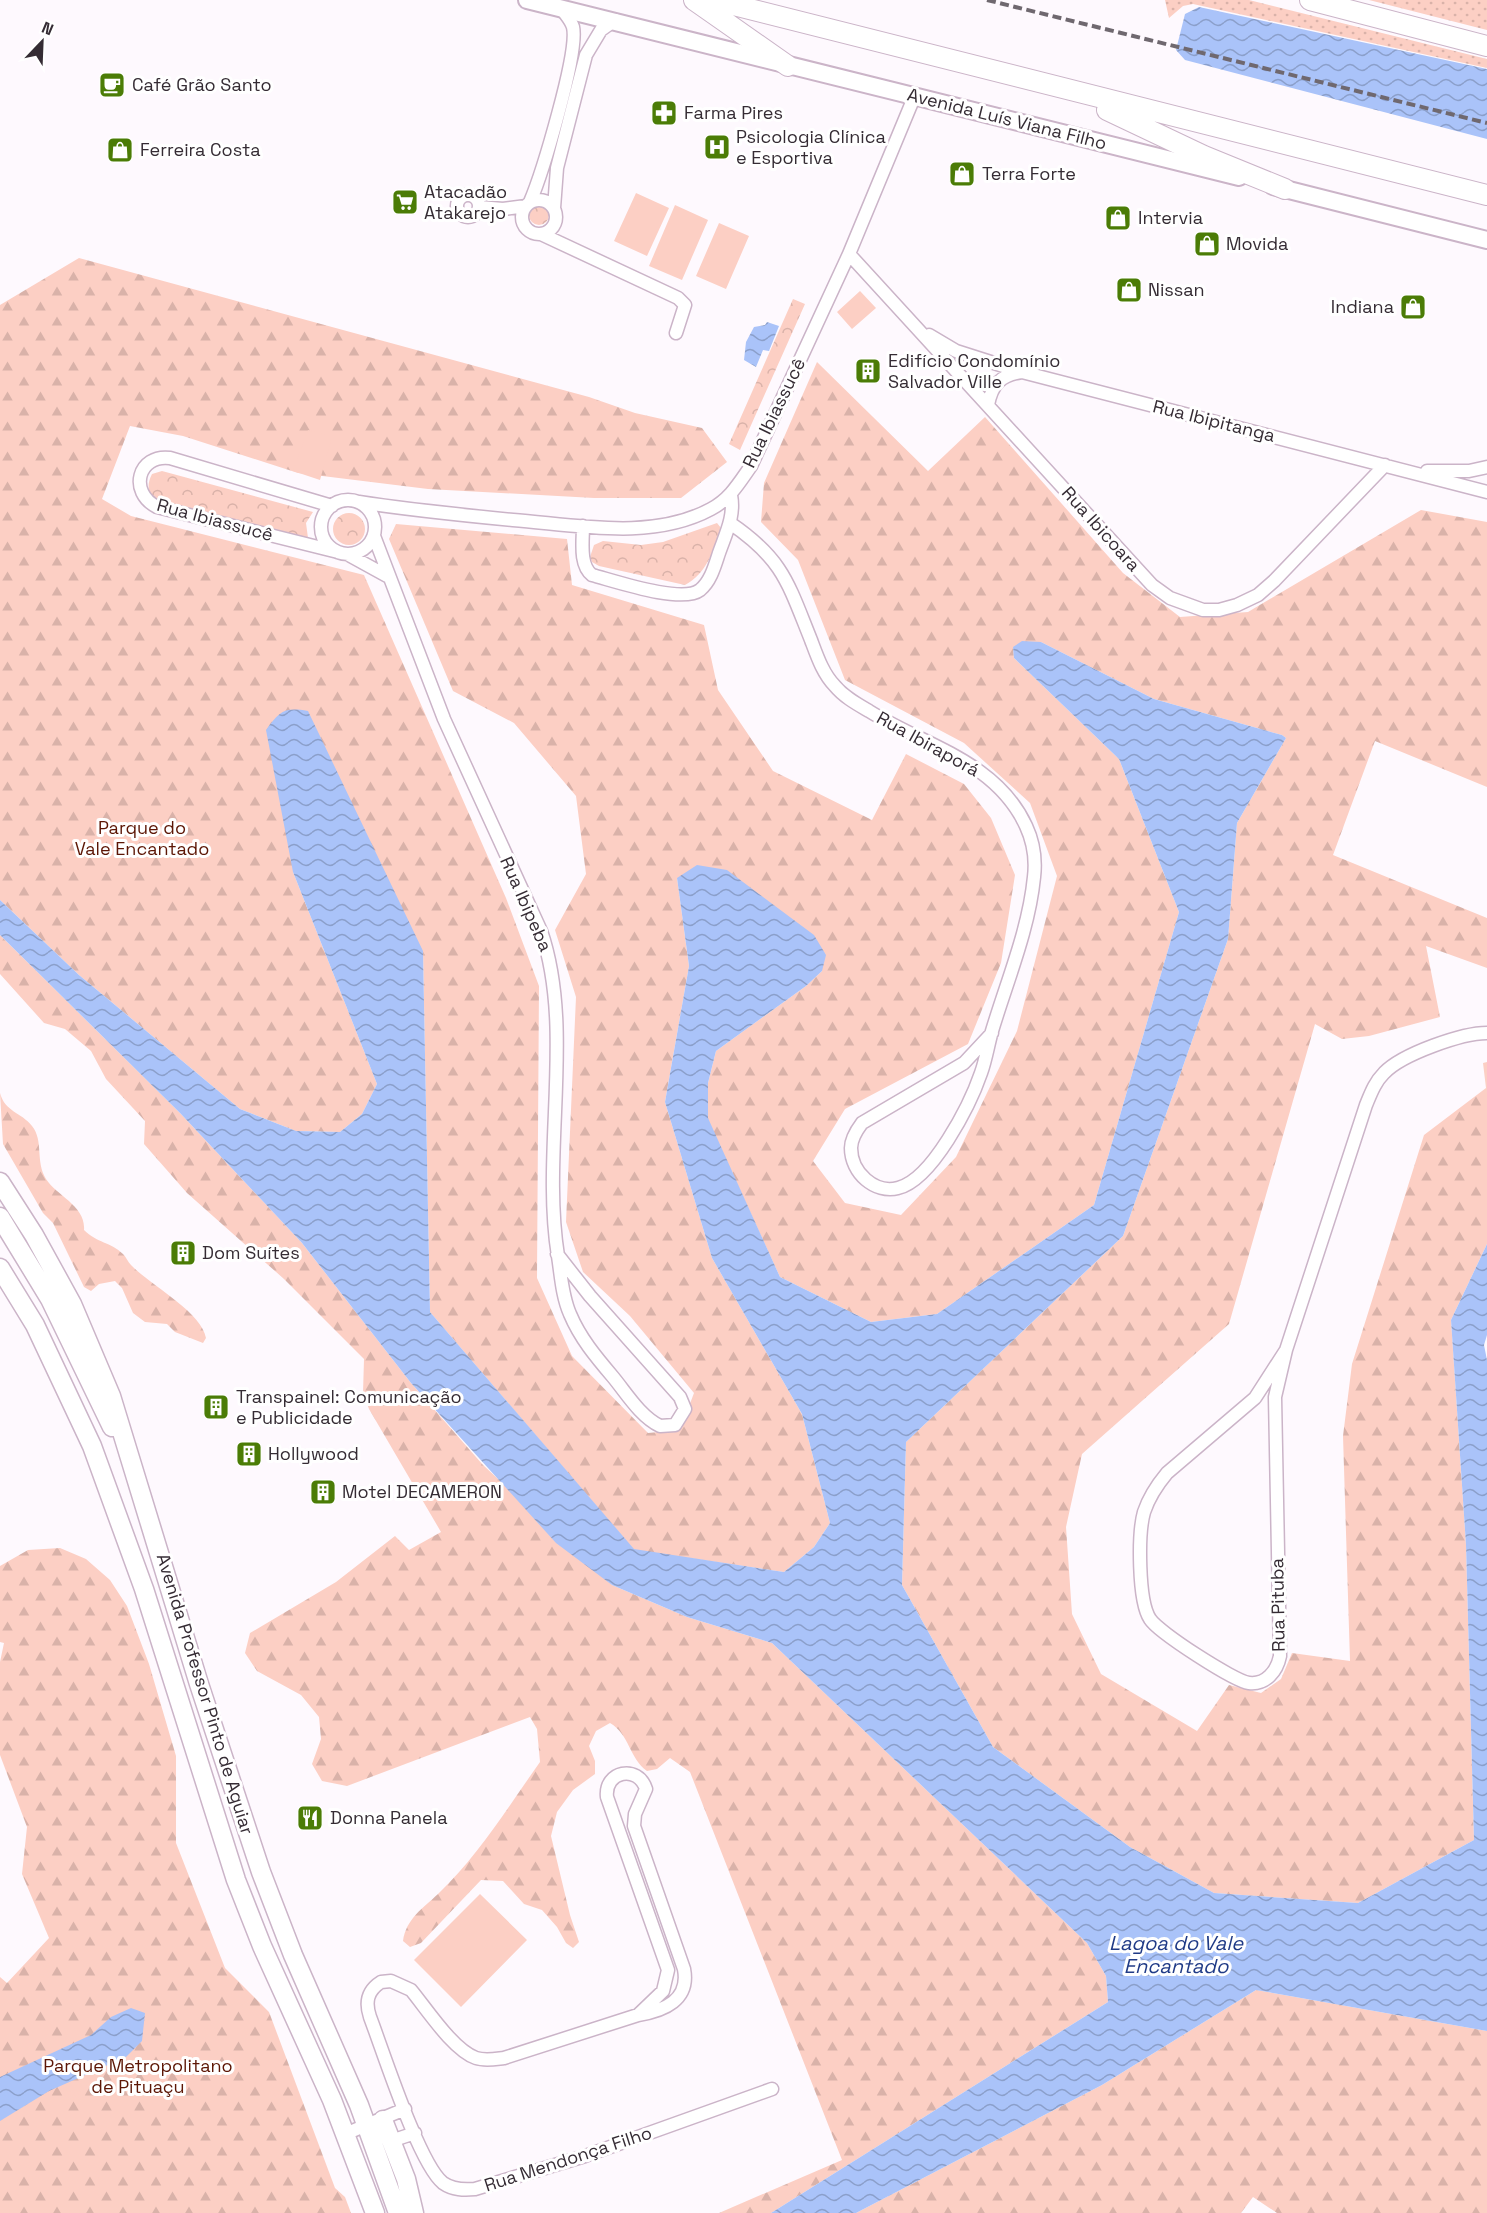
<svg xmlns="http://www.w3.org/2000/svg" width="1487" height="2213" font-family="'Space Grotesk',sans-serif">
<style>
.grass{fill:url(#grass-dots)}
.forest{fill:url(#forest-firs)}
.park{fill:url(#park-crowns)}
.pitch{fill:#fccfc4}
.water{fill:url(#water-waves)}
.lines{fill:none;stroke-linecap:round;stroke-linejoin:round}
.minor-casing{stroke:#cbb4c8;stroke-width:15}
.secondary-casing{stroke:#cbb4c8;stroke-width:20}
.primary-casing{stroke:#cbb4c8;stroke-width:21}
.trunk-casing{stroke:#cbb4c8;stroke-width:22}
.minor{stroke:#fff;stroke-width:12}
.secondary{stroke:#fff;stroke-width:16}
.primary{stroke:#fff;stroke-width:18}
.trunk{stroke:#fff;stroke-width:20}
.rail{stroke:#6f686f;stroke-width:4;stroke-dasharray:9 4.5;stroke-linecap:butt}
.labels{text-anchor:middle;stroke-width:6;stroke-linejoin:round;paint-order:stroke}
.poi-label{font-size:18px;fill:#352c34;stroke:#fff;text-anchor:start}
.street-label{font-size:18px;fill:#352c34;stroke:#fff}
.park-label{font-size:18px;fill:#5c1605;stroke:#fff}
.water-label{font-size:20px;font-style:italic;fill:#203b87;stroke:#fff}
</style>
<defs>
<pattern id="grass-dots" width="8" height="8" patternUnits="userSpaceOnUse" patternTransform="scale(1.5)"><rect width="8" height="8" fill="#fccfc4"/><path d="M2 2h.1M6 6h.1" fill="none" stroke="#d9b2a9" stroke-width="1.8" stroke-linecap="round"/></pattern>
<pattern id="forest-firs" width="22" height="20" patternUnits="userSpaceOnUse" patternTransform="scale(1.5)"><rect width="22" height="20" fill="#fccfc4"/><path d="M5 1l3.5 6h-7zM16 11l3.5 6h-7z" fill="#d9b2a9"/></pattern>
<pattern id="park-crowns" width="20" height="18" patternUnits="userSpaceOnUse" patternTransform="scale(1.5)"><rect width="20" height="18" fill="#fccfc4"/><path d="M2 6a3 3 0 1 1 6 0M12 15a3 3 0 1 1 6 0" fill="none" stroke="#d9b2a9"/></pattern>
<pattern id="water-waves" width="16" height="10" patternUnits="userSpaceOnUse" patternTransform="scale(1.5)"><rect width="16" height="10" fill="#aac3f9"/><path d="M0 5q4-4 8 0t8 0" fill="none" stroke="#8b9fca"/></pattern>
</defs>
<rect width="100%" height="100%" fill="#fef9fe"/>
<path class="grass" d="M 1165,0 L 1249,0 L 1487,59 L 1487,68 L 1193,4 L 1183,6 L 1169,18 Z
M 1369,0 L 1487,0 L 1487,30 Z"/>
<path class="forest" d="M 79,258 L 589,397 L 635,413 L 702,428 L 727,462 L 681,498 L 594,498 L 428,489 L 298,473 L 183,436 L 130,426 L 102,499 L 131,516 L 364,575 L 506,898 L 539,986 L 537,1278 L 572,1356 L 648,1433 L 680,1430 L 694,1393 L 630,1316 L 583,1272 L 566,1222 L 576,997 L 555,930 L 586,874 L 576,796 L 514,723 L 453,691 L 389,539 L 396,524 L 567,539 L 572,585 L 704,625 L 718,690 L 773,771 L 872,820 L 906,754 L 964,784 L 991,818 L 1015,875 L 1001,963 L 968,1044 L 845,1109 L 813,1161 L 845,1203 L 901,1215 L 956,1157 L 1017,1031 L 1057,876 L 1030,803 L 964,743 L 845,680 L 798,560 L 761,522 L 764,483 L 817,362 L 928,471 L 985,417 L 1123,573 L 1180,617 L 1248,612 L 1421,510 L 1487,522 L 1487,787 L 1375,741 L 1333,855 L 1487,918 L 1487,968 L 1426,946 L 1440,1017 L 1369,1036 L 1342,1039 L 1315,1024 L 1229,1324 L 1082,1454 L 1066,1527 L 1072,1614 L 1101,1674 L 1197,1731 L 1229,1685 L 1261,1693 L 1281,1679 L 1292,1653 L 1350,1661 L 1343,1436 L 1352,1364 L 1424,1135 L 1486,1088 L 1483,1063 L 1487,1062 L 1487,1244 L 1451,1320 L 1466,1545 L 1474,1840 L 1358,1903 L 1214,1893 L 1130,1847 L 993,1747 L 902,1585 L 906,1442 L 1123,1236 L 1228,939 L 1237,823 L 1286,738 L 1282,735 L 1154,699 L 1041,642 L 1013,647 L 1014,658 L 1119,759 L 1179,912 L 1094,1205 L 937,1314 L 871,1322 L 780,1277 L 707,1118 L 708,1083 L 716,1051 L 806,986 L 822,971 L 677,878 L 689,966 L 665,1102 L 712,1258 L 802,1414 L 830,1523 L 814,1547 L 784,1572 L 634,1550 L 430,1312 L 423,951 L 293,872 L 377,1084 L 362,1114 L 340,1132 L 296,1131 L 240,1109 L 79,975 L 0,900 L 0,305 Z
M 0,935 L 180,1113 L 302,1243 L 411,1383 L 483,1465 L 612,1585 L 687,1617 L 772,1643 L 1087,1943 L 1106,1976 L 1108,2002 L 771,2213 L 719,2213 L 842,2160 L 690,1772 L 670,1758 L 657,1769 L 647,1771 C 629,1758 630,1735 610,1723 L 596,1731 L 589,1746 L 595,1761 L 595,1774 L 573,1790 L 557,1812 L 551,1836 L 570,1915 L 579,1942 L 573,1948 L 566,1943 L 557,1927 L 542,1910 L 524,1904 L 503,1881 L 481,1880 L 421,1943 L 410,1947 L 403,1941 C 406,1919 423,1908 438,1894 C 479,1855 508,1807 540,1762 L 537,1729 L 530,1717 L 347,1786 L 322,1781 L 312,1764 L 321,1739 L 319,1717 L 301,1695 L 257,1671 L 245,1653 L 250,1633 L 336,1582 L 395,1536 L 409,1550 L 441,1532 L 369,1409 L 363,1393 L 364,1359 L 284,1279 L 187,1193 L 144,1144 L 145,1121 L 106,1079 L 91,1051 L 65,1029 L 44,1023 L 0,974 Z
M 0,1093 C 5,1112 21,1112 32,1126 C 44,1141 35,1161 46,1179 C 57,1196 86,1206 84,1230 C 97,1243 111,1242 123,1254 C 126,1257 128,1262 131,1265 C 151,1286 201,1311 206,1338 L 203,1343 L 175,1332 L 167,1324 L 145,1322 L 133,1313 L 122,1288 L 115,1281 L 99,1284 L 91,1291 L 84,1287 L 53,1223 L 43,1213 L 3,1144 Z
M 60,1548 L 86,1559 L 110,1580 L 127,1606 L 149,1664 L 176,1756 L 176,1843 L 225,1968 L 269,2012 L 335,2188 L 345,2197 L 351,2213 L 0,2213 L 0,1977 L 7,1983 L 49,1938 L 22,1874 L 27,1827 L 0,1755 L 0,1662 L 4,1643 L 0,1642 L 0,1566 L 28,1550 Z
M 1256,1990 L 1487,2031 L 1487,2213 L 1277,2213 L 1253,2197 L 1241,2213 L 856,2213 L 1102,2085 Z"/>
<path class="park" d="M529 215a10 10 0 1 1 20 0a10 10 0 1 1-20 0Z
M 793,299 L 805,304 L 740,450 L 729,444 Z
M 162,471 L 313,512 L 306,523 L 308,538 L 157,503 C 148,493 146,486 152,474 Z
M333 529a16 16 0 1 1 32 0a16 16 0 1 1-32 0Z
M 717,523 L 721,528 C 715,549 706,574 685,585 L 599,566 L 592,562 L 590,557 L 594,545 L 603,541 L 641,545 L 663,542 Z"/>
<path class="pitch" d="M 636,193 L 669,208 L 647,256 L 614,241 Z
M 675,205 L 708,220 L 682,280 L 649,266 Z
M 719,223 L 749,236 L 726,289 L 696,276 Z
M 860,291 L 876,308 L 852,329 L 837,312 Z
M 308,430 L 332,437 L 320,480 L 293,471 Z
M 480,1894 L 527,1940 L 461,2007 L 414,1960 Z"/>
<path class="water" d="M 1199,7 L 1487,69 L 1487,139 L 1185,60 L 1176,50 L 1185,14 Z
M 767,322 L 779,326 L 769,351 L 763,350 L 756,367 L 744,360 L 746,342 L 754,327 L 765,325 Z
M 1022,641 L 1041,642 L 1154,699 L 1282,735 L 1286,738 L 1237,823 L 1228,939 L 1123,1236 L 906,1442 L 902,1585 L 993,1747 L 1130,1847 L 1214,1893 L 1358,1903 L 1474,1840 L 1466,1545 L 1451,1320 L 1487,1244 L 1487,1335 L 1484,1345 L 1487,1360 L 1487,2031 L 1256,1990 L 1102,2085 L 856,2213 L 771,2213 L 1108,2002 L 1106,1976 L 1087,1943 L 772,1643 L 687,1617 L 612,1585 L 556,1543 L 411,1383 L 302,1243 L 180,1113 L 0,935 L 0,900 L 79,975 L 240,1109 L 296,1131 L 340,1132 L 362,1114 L 377,1084 L 293,872 L 266,730 C 280,711 284,707 308,711 L 423,951 L 430,1312 L 634,1549 L 784,1572 L 814,1547 L 830,1523 L 802,1414 L 712,1258 L 665,1102 L 689,966 L 677,878 L 697,865 L 727,870 L 814,935 L 826,955 L 822,971 L 806,986 L 716,1051 L 708,1083 L 708,1118 L 780,1277 L 871,1322 L 937,1314 L 1094,1205 L 1179,912 L 1119,759 L 1014,658 L 1013,647 Z
M 131,2008 L 145,2013 L 142,2041 L 126,2057 L 49,2091 L 0,2121 L 0,2077 L 91,2035 L 111,2017 Z"/>
<g class="lines">
<defs>
<path id="minor" d="M457 206a11 11 0 1 1 22 0a11 11 0 1 1-22 0Z
M522 217a17 17 0 1 1 34 0a17 17 0 1 1-34 0Z
M 530,202 C 542,174 579,52 573,27 C 571,20 565,14 561,8
M 479,207 L 503,209 L 526,206
M 554,208 L 557,168 L 586,55 L 601,30 L 615,20
M 541,234 L 678,298 L 685,305 L 676,333
M 849,254 L 1152,585 L 1170,598 L 1203,610 L 1219,610 L 1237,605 L 1258,595 L 1274,581 L 1385,465
M 929,335 L 956,351 L 1022,372 L 1487,492
M 988,405 C 992,384 1001,375 1022,372
M 1427,471 L 1469,471 L 1487,467
M321 527a27 27 0 1 1 54 0a27 27 0 1 1-54 0Z
M 359,502 C 410,510 461,515 513,520 C 577,525 652,541 711,509 C 730,499 739,483 751,466 L 849,254 L 915,95
M 332,506 L 170,458 C 138,454 128,492 157,507 L 338,552
M 730,523 C 783,559 788,583 811,640 C 817,656 823,674 835,686 C 844,697 857,704 869,711 C 925,746 996,761 1026,826 C 1033,841 1036,860 1034,877 C 1029,929 1007,981 992,1031 C 988,1045 986,1059 981,1073 C 970,1105 932,1180 898,1188 C 875,1194 851,1173 851,1148 C 851,1139 856,1131 862,1123 L 964,1063 L 992,1033
M 583,526 C 583,541 579,565 592,575 C 615,581 682,604 700,590 C 711,581 715,565 719,553 C 726,533 735,516 731,495
M 374,536 L 444,719 L 541,931 C 575,1030 541,1151 558,1256 C 561,1275 562,1296 570,1314 C 580,1338 596,1357 613,1377 C 627,1394 640,1416 660,1426 L 675,1425 L 685,1409 L 680,1397 L 590,1296 L 557,1254
M 347,554 L 387,576
M 1286,1350 L 1255,1398 L 1167,1473 C 1157,1485 1149,1497 1144,1512 C 1138,1533 1138,1601 1150,1619 C 1158,1632 1234,1681 1249,1683 C 1266,1685 1277,1671 1280,1656 L 1275,1397 L 1286,1350 L 1366,1105 C 1371,1093 1375,1082 1384,1073 C 1402,1054 1462,1033 1487,1033
M 638,2015 L 663,1991 L 668,1970 L 607,1797 C 604,1771 638,1764 646,1789 L 635,1814 L 634,1826 L 684,1969 C 690,2000 664,2011 638,2015 L 504,2058 C 495,2059 485,2061 476,2058 C 453,2050 426,2008 411,1990 L 391,1981 L 381,1982 C 367,1991 365,2002 370,2017 C 383,2051 419,2164 443,2183 C 453,2190 464,2190 475,2189 L 585,2156 L 772,2089
M 345,2134 L 405,2109
M 391,2141 L 415,2133"/>
<path id="secondary" d="M 527,0 L 1239,177
M 1273,186 L 1487,240"/>
<path id="primary" d="M 0,1182 L 34,1235 L 72,1304 L 111,1396 L 199,1684 L 261,1872 L 293,1955 L 359,2105 L 398,2213
M 0,1217 L 50,1299 L 112,1427
M 0,1268 L 35,1325 L 92,1446 L 144,1589 L 236,1880 L 262,1946 L 332,2100 L 375,2213
M 383,2120 L 406,2179 L 414,2213"/>
<path id="trunk" d="M 694,0 L 788,66
M 714,0 L 1487,195
M 1310,0 L 1487,46
M 1107,110 L 1204,156 L 1285,189"/>
</defs>
<use href="#minor" class="minor-casing"/>
<use href="#secondary" class="secondary-casing"/>
<use href="#primary" class="primary-casing"/>
<use href="#trunk" class="trunk-casing"/>
<use href="#minor" class="minor"/>
<use href="#secondary" class="secondary"/>
<use href="#primary" class="primary"/>
<use href="#trunk" class="trunk"/>
<path class="rail" d="M 987,0 L 1487,123"/>
</g>
<defs>
<symbol id="cafe-square" viewBox="-11 -11 22 22"><rect x="-9" y="-9" width="18" height="18" rx="4" fill="#4b7c06" stroke="#fff"/><path d="M-5.5-4.5H6V0H3Q3 3.5 0 3.5H-2.5Q-5.5 3.5-5.5 0ZM3-3.2v2h1.7v-2ZM-6 4.5H4V6H-6Z" fill="#fff"/></symbol>
<symbol id="pharmacy-square" viewBox="-11 -11 22 22"><rect x="-9" y="-9" width="18" height="18" rx="4" fill="#4b7c06" stroke="#fff"/><path d="M-2-6h4v4h4v4h-4v4h-4v-4h-4v-4h4Z" fill="#fff"/></symbol>
<symbol id="hospital-square" viewBox="-11 -11 22 22"><rect x="-9" y="-9" width="18" height="18" rx="4" fill="#4b7c06" stroke="#fff"/><path d="M-5-5h3v3.5h4V-5h3V5h-3V1.5h-4V5h-3Z" fill="#fff"/></symbol>
<symbol id="shop-square" viewBox="-11 -11 22 22"><rect x="-9" y="-9" width="18" height="18" rx="4" fill="#4b7c06" stroke="#fff"/><path d="M-5-2.5h2.3a2.7 3.5 0 0 1 5.4 0H5L5.5 6h-11ZM-1.5-2.5h3a1.5 2.3 0 0 0-3 0Z" fill="#fff"/></symbol>
<symbol id="supermarket-square" viewBox="-11 -11 22 22"><rect x="-9" y="-9" width="18" height="18" rx="4" fill="#4b7c06" stroke="#fff"/><path d="M-6-5.5h2.5l.6 2H6L4.5 2H-2.5L-4.4-4H-6ZM-1.5 3.2a1.3 1.3 0 1 0 .1 0ZM3 3.2a1.3 1.3 0 1 0 .1 0Z" fill="#fff"/></symbol>
<symbol id="building-square" viewBox="-11 -11 22 22"><rect x="-9" y="-9" width="18" height="18" rx="4" fill="#4b7c06" stroke="#fff"/><path d="M-4-6H4V6H1V3H-1V6H-4ZM-2.5-4.3h1.7v1.8h-1.7ZM.8-4.3h1.7v1.8H.8ZM-2.5-1h1.7V.8h-1.7ZM.8-1h1.7V.8H.8Z" fill="#fff"/></symbol>
<symbol id="restaurant-square" viewBox="-11 -11 22 22"><rect x="-9" y="-9" width="18" height="18" rx="4" fill="#4b7c06" stroke="#fff"/><path d="M-5-6h1v4h1v-4h1v4h1v-4h1v5L-1.5 .5V6h-2V.5L-5-1ZM5-6V6H3V1.5H1.5Q1.5-4 5-6Z" fill="#fff"/></symbol>
</defs>
<g fill-rule="evenodd">
<use href="#cafe-square" x="97" y="70" width="30" height="30"/>
<use href="#pharmacy-square" x="649" y="98" width="30" height="30"/>
<use href="#hospital-square" x="702" y="132" width="30" height="30"/>
<use href="#shop-square" x="105" y="135" width="30" height="30"/>
<use href="#shop-square" x="947" y="159" width="30" height="30"/>
<use href="#supermarket-square" x="390" y="187" width="30" height="30"/>
<use href="#shop-square" x="1103" y="203" width="30" height="30"/>
<use href="#shop-square" x="1192" y="229" width="30" height="30"/>
<use href="#shop-square" x="1114" y="275" width="30" height="30"/>
<use href="#shop-square" x="1398" y="292" width="30" height="30"/>
<use href="#building-square" x="853" y="356" width="30" height="30"/>
<use href="#building-square" x="168" y="1238" width="30" height="30"/>
<use href="#building-square" x="201" y="1392" width="30" height="30"/>
<use href="#building-square" x="234" y="1439" width="30" height="30"/>
<use href="#building-square" x="308" y="1477" width="30" height="30"/>
<use href="#restaurant-square" x="295" y="1803" width="30" height="30"/>
</g>
<g class="labels">
<g class="poi-label">
<text x="132" y="91">Café Grão Santo</text>
<text x="684" y="119">Farma Pires</text>
<text x="736" y="143">Psicologia Clínica<tspan x="736" dy="21">e Esportiva</tspan></text>
<text x="140" y="156">Ferreira Costa</text>
<text x="982" y="180">Terra Forte</text>
<text x="424" y="198">Atacadão<tspan x="424" dy="21">Atakarejo</tspan></text>
<text x="1138" y="224">Intervia</text>
<text x="1226" y="250">Movida</text>
<text x="1148" y="296">Nissan</text>
<text x="1394" y="313" text-anchor="end">Indiana</text>
<text x="888" y="367">Edifício Condomínio<tspan x="888" dy="21">Salvador Ville</tspan></text>
<text x="202" y="1259">Dom Suítes</text>
<text x="236" y="1403">Transpainel: Comunicação<tspan x="236" dy="21">e Publicidade</tspan></text>
<text x="268" y="1460">Hollywood</text>
<text x="342" y="1498">Motel DECAMERON</text>
<text x="330" y="1824">Donna Panela</text>
</g>
<g class="street-label">
<text transform="translate(1007 119) rotate(14)" y="6">Avenida Luís Viana Filho</text>
<text transform="translate(774 413) rotate(-64)" y="6">Rua Ibiassucê</text>
<text transform="translate(1214 421) rotate(14)" y="6">Rua Ibipitanga</text>
<text transform="translate(215 520) rotate(15)" y="6">Rua Ibiassucê</text>
<text transform="translate(1101 529) rotate(48)" y="6">Rua Ibicoara</text>
<text transform="translate(928 744) rotate(29)" y="6">Rua Ibiraporá</text>
<text transform="translate(526 904) rotate(66)" y="6">Rua Ibipeba</text>
<text transform="translate(1278 1605) rotate(-91)" y="6">Rua Pituba</text>
<text transform="translate(205 1694) rotate(73)" y="6">Avenida Professor Pinto de Aguiar</text>
<text transform="translate(568 2159) rotate(-18)" y="6">Rua Mendonça Filho</text>
</g>
<g class="park-label">
<text x="142" y="834">Parque do<tspan x="142" dy="21">Vale Encantado</tspan></text>
<text x="138" y="2072">Parque Metropolitano<tspan x="138" dy="21">de Pituaçu</tspan></text>
</g>
<g class="water-label">
<text x="1176" y="1950">Lagoa do Vale<tspan x="1176" dy="23">Encantado</tspan></text>
</g>
</g>
<g transform="translate(42 42) rotate(23)" stroke="#ffffff" stroke-width="4.5" paint-order="stroke">
<path d="M0-4.5L10 22L0 15L-10 22Z" fill="#352c34"/>
<text y="-9" font-size="16" font-weight="bold" text-anchor="middle" fill="#352c34">N</text>
</g>
</svg>
